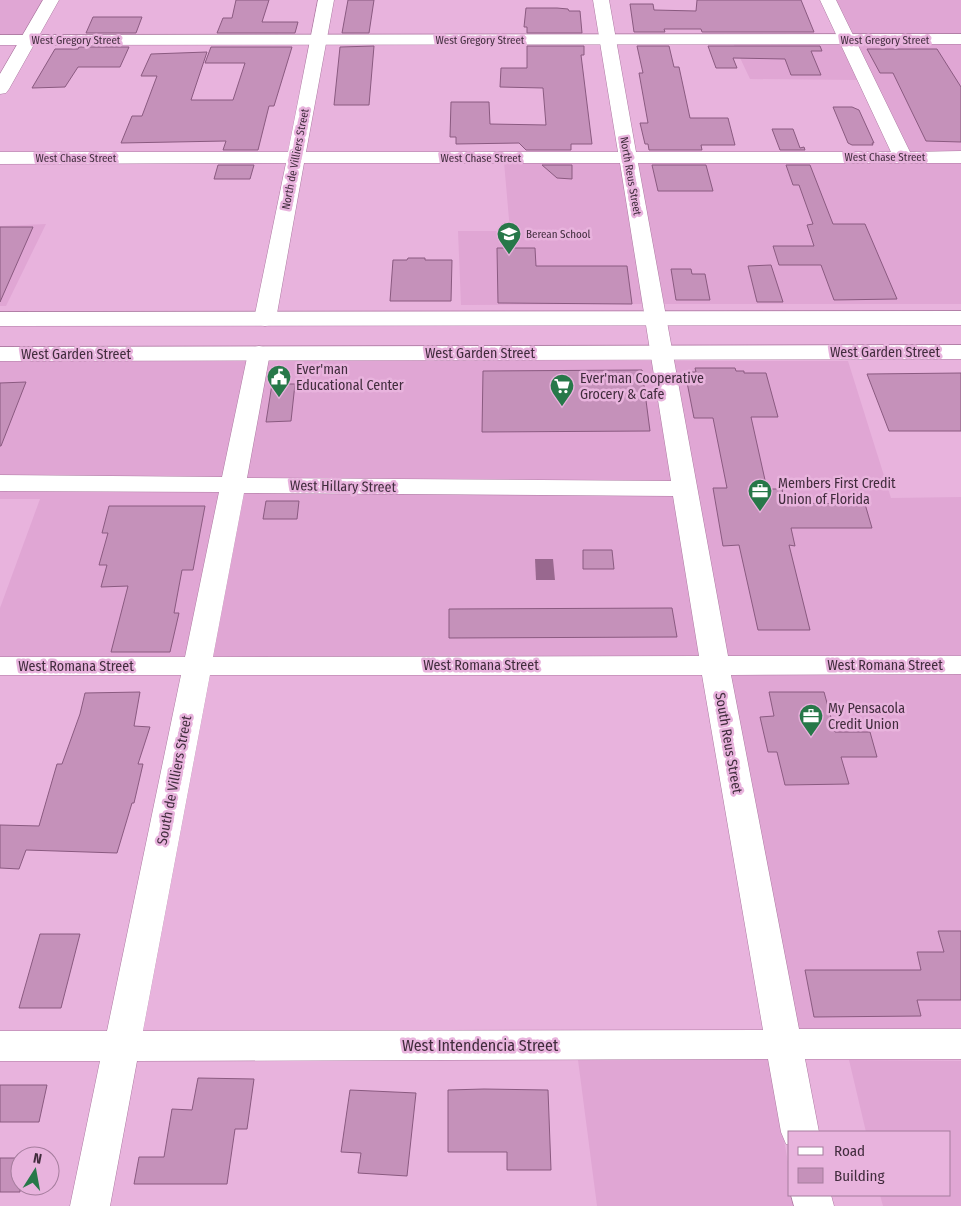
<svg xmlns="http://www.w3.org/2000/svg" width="961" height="1206" font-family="'Fira Sans Condensed',sans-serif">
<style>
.built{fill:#e0a6d4}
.water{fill:#99688f}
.building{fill:#c591ba;stroke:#8a5a80}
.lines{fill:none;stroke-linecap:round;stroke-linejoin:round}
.minor-casing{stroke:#ad7ba2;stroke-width:1}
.tertiary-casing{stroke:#ad7ba2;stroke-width:1}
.primary-casing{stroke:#ad7ba2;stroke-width:1}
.minor{fill:#fff;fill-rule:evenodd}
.tertiary{fill:#fff;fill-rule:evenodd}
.primary{fill:#fff;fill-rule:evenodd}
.labels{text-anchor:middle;stroke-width:5;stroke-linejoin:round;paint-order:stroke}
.far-street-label{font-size:11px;fill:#412c3d;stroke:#e8b3dd}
.far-poi-label{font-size:11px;fill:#412c3d;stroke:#e8b3dd;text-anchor:start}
.street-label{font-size:14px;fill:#412c3d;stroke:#e8b3dd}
.poi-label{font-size:14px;fill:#412c3d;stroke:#e8b3dd;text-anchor:start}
.near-street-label{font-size:16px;fill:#412c3d;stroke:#e8b3dd}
</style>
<rect width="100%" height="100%" fill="#e8b3dd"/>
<path class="built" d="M 0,0 L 44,0 L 22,37 L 0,38 Z
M 835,0 L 961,0 L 961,37 L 853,37 Z
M 856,42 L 961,42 L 961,153 L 909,153 Z
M 733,43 L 841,43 L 859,80 L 750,79 Z
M 621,161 L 645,304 L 461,305 L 458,231 L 510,231 L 504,162 Z
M 637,161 L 961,161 L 961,304 L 664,304 Z
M 46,224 L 6,306 L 0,306 L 0,226 Z
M 0,361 L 247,361 L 223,478 L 0,476 Z
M 267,361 L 654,361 L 673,482 L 245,478 Z
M 674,361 L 848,361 L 891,498 L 961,497 L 961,655 L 727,656 Z
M 0,490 L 219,492 L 185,656 L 0,657 L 0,608 L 40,499 L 0,499 Z
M 242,492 L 676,496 L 701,656 L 211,656 Z
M 730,674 L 961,674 L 961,1028 L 797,1029 Z
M 769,1059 L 790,1173 L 790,1195 L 794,1195 L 796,1206 L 597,1206 L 578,1060 Z
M 849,1060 L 961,1061 L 961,1206 L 883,1206 L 880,1195 L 950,1195 L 950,1132 L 866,1132 Z"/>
<path class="water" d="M 535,559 L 553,559 L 555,580 L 536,580 Z"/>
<path class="building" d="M 236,0 L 269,0 L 262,22 L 298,22 L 295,33 L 217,33 L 223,18 L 232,18 Z
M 348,0 L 374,0 L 369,33 L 342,33 Z
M 697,0 L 801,0 L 814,32 L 702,32 L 701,29 L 664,29 L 665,32 L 634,32 L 630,4 L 653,4 L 654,10 L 696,11 Z
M 526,8 L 557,8 L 568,9 L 569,11 L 580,11 L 582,33 L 527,33 L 527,27 L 524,27 Z
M 93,17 L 142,17 L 136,33 L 86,33 Z
M 374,46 L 369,105 L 334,105 L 340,47 Z
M 527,46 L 584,46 L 584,55 L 581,55 L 592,144 L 571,144 L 571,150 L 526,150 L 519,143 L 456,144 L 456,137 L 450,137 L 451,102 L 489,102 L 490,124 L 546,125 L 543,88 L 500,87 L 501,68 L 527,68 Z
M 637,46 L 669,46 L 674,67 L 679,67 L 690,118 L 728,118 L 735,145 L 701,145 L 702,150 L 649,150 L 648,144 L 645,144 L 640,123 L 648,123 L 639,73 L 643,73 Z
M 708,46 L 820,46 L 822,51 L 811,51 L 821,75 L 791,75 L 785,59 L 733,58 L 737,68 L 716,68 Z
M 79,47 L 129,47 L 120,67 L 78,67 L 65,87 L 32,88 L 55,49 L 78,49 Z
M 211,47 L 292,47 L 274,106 L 269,106 L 258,150 L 223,150 L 226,141 L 121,143 L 132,116 L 142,116 L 157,76 L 141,76 L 151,54 L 207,52 L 191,100 L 233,100 L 245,63 L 205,63 Z
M 867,49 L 937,49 L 961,87 L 961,142 L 926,141 L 893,73 L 880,73 Z
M 833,107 L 852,107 L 859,110 L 874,143 L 872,143 L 873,145 L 852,145 L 848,143 Z
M 772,129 L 793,129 L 800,148 L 804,147 L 805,150 L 780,150 Z
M 218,165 L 254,165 L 250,179 L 214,179 Z
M 542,165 L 572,165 L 572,179 L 557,178 Z
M 652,165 L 706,165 L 713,191 L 658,191 Z
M 786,165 L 810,165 L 833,224 L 865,224 L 897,299 L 834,300 L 821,265 L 779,265 L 773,246 L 814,246 L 807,225 L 813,224 L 799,185 L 793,185 Z
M 0,227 L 33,227 L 0,302 Z
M 497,248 L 535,248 L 536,266 L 627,266 L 632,304 L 498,303 Z
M 408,258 L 425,258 L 425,260 L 452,260 L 451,301 L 390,301 L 393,260 L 407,260 Z
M 771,265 L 783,302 L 757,302 L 748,266 Z
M 671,269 L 691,269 L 692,274 L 705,274 L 710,300 L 676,300 Z
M 695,368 L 735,368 L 736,371 L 744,371 L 744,373 L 766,373 L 778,417 L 751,417 L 767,489 L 782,489 L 785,503 L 865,504 L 872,528 L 791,528 L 795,546 L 789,545 L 810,630 L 758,630 L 739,545 L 723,546 L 713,488 L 727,488 L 713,418 L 694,418 L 685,372 L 696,372 Z
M 642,370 L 650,431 L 482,432 L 483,371 Z
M 961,373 L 961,431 L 889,431 L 867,374 Z
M 26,382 L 1,446 L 0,446 L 0,383 Z
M 272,384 L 295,384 L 291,421 L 266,422 Z
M 266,501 L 299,501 L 297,519 L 263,519 Z
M 109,506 L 205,506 L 193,570 L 182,570 L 174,613 L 179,613 L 170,652 L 111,652 L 128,586 L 101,587 L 107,565 L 99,565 L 108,533 L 102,533 Z
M 583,550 L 612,550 L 614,569 L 583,569 Z
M 672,608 L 677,637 L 449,638 L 449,609 Z
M 140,692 L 134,726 L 150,727 L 138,764 L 143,764 L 134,803 L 132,803 L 117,853 L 26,850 L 19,869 L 0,868 L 0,825 L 39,826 L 57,764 L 62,764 L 80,714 L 85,693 Z
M 769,692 L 824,692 L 835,732 L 870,732 L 877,757 L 841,757 L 849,784 L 785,785 L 777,752 L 768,752 L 760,717 L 774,716 Z
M 938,931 L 961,931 L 961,1000 L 917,1000 L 921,1016 L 814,1017 L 805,970 L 921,970 L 917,952 L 944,952 Z
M 40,934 L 80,934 L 61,1008 L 19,1008 Z
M 198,1078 L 254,1079 L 247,1129 L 235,1129 L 227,1184 L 134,1184 L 139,1157 L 164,1157 L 172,1109 L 192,1110 Z
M 0,1085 L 47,1085 L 39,1122 L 0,1122 Z
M 484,1089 L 548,1090 L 551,1170 L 507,1170 L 507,1152 L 448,1152 L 448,1090 Z
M 350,1090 L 416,1093 L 407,1176 L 358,1173 L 361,1153 L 341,1152 Z
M 0,1158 L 20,1158 L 20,1192 L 0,1192 Z"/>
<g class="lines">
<defs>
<path id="minor" d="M 43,0 L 59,0 L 9,89 L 6,93 L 0,94 L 0,74 Z
M 318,0 L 334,0 L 306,152 L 618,152 L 593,0 L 609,0 L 636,152 L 891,152 L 820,0 L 836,0 L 910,152 L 961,151 L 961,163 L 638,163 L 728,656 L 961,656 L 961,674 L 731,675 L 799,1029 L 961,1029 L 961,1059 L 805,1059 L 819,1132 L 790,1132 L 790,1145 L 786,1144 L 781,1132 L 768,1059 L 137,1061 L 110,1206 L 70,1206 L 100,1061 L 0,1061 L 0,1031 L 107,1031 L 181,675 L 0,675 L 0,657 L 185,657 L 219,492 L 0,491 L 0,475 L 222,477 L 248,353 L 251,348 L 259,346 L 267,348 L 270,353 L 247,478 L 671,481 L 620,163 L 304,163 L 276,319 L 273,324 L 265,326 L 257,324 L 254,319 L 286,163 L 0,164 L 0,152 L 288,152 ZM 244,493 L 673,496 L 699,656 L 213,657 ZM 210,675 L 702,675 L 763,1030 L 143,1031 Z
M 791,1195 L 831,1195 L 834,1206 L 794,1206 Z"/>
<path id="tertiary" d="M 961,34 L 961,44 L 0,45 L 0,35 Z"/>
<path id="primary" d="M 961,311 L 961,325 L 0,326 L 0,312 Z
M 961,345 L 961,359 L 0,361 L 0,347 Z"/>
</defs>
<use href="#minor" class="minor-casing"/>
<use href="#tertiary" class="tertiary-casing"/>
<use href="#primary" class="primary-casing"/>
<use href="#minor" class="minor"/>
<use href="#tertiary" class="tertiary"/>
<use href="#primary" class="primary"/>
</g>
<defs>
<symbol id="school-pin" viewBox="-11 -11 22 30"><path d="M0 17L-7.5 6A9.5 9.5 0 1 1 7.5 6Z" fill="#277849" stroke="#e8b3dd"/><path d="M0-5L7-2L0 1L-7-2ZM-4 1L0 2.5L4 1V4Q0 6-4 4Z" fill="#fff"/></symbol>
<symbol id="civic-pin" viewBox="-11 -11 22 30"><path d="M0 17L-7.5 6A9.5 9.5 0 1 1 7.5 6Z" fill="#277849" stroke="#e8b3dd"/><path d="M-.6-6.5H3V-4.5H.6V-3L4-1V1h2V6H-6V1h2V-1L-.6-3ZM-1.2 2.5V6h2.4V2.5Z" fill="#fff"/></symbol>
<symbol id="supermarket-pin" viewBox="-11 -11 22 30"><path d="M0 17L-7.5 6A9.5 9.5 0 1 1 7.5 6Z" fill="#277849" stroke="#e8b3dd"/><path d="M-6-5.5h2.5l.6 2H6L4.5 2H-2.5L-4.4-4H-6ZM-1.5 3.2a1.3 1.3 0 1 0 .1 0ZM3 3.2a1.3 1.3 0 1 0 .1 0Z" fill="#fff"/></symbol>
<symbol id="office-pin" viewBox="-11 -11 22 30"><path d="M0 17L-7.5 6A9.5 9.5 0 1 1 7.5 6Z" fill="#277849" stroke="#e8b3dd"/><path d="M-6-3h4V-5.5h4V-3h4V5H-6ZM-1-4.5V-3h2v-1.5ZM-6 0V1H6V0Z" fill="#fff"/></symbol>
</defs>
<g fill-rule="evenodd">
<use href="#school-pin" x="495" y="220" width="28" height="38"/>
<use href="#civic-pin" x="265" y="363" width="28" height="38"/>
<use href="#supermarket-pin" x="548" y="372" width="28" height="38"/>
<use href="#office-pin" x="746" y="477" width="28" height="38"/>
<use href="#office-pin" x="797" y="702" width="28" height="38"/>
</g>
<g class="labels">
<g class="far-street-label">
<text x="76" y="44">West Gregory Street</text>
<text x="480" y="44">West Gregory Street</text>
<text x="885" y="44">West Gregory Street</text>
<text x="885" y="161">West Chase Street</text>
<text x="76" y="162">West Chase Street</text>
<text x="481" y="162">West Chase Street</text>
<text transform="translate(295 159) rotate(-79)" y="4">North de Villiers Street</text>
<text transform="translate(631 176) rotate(80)" y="4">North Reus Street</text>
</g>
<g class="far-poi-label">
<text x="526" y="238">Berean School</text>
</g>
<g class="street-label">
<text x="885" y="357">West Garden Street</text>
<text x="480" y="358">West Garden Street</text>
<text x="76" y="359">West Garden Street</text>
<text transform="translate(343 486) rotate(1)" y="5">West Hillary Street</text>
<text x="481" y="670">West Romana Street</text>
<text x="885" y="670">West Romana Street</text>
<text x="76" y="671">West Romana Street</text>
<text transform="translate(729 743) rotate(80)" y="5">South Reus Street</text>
<text transform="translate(174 780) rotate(-79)" y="5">South de Villiers Street</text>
</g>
<g class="poi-label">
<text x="296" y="374">Ever'man<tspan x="296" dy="16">Educational Center</tspan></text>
<text x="580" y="383">Ever'man Cooperative<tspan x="580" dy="16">Grocery &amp; Cafe</tspan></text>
<text x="778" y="488">Members First Credit<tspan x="778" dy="16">Union of Florida</tspan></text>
<text x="828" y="713">My Pensacola<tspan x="828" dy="16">Credit Union</tspan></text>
</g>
<g class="near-street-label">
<text x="480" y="1051">West Intendencia Street</text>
</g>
</g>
<rect x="788" y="1131" width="162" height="65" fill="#e8b3dd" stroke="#a57d9d"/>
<rect x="798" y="1147" width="25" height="8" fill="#ffffff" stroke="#a57d9d"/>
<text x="834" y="1156" font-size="15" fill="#412c3d">Road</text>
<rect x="798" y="1168" width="25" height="15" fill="#c591ba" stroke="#a57d9d"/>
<text x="834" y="1181" font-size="15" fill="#412c3d">Building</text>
<g transform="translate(35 1171) rotate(11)"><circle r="24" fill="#e8b3dd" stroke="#a57d9d"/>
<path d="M0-4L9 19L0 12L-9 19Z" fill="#277849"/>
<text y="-8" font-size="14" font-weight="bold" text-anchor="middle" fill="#412c3d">N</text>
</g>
</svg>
